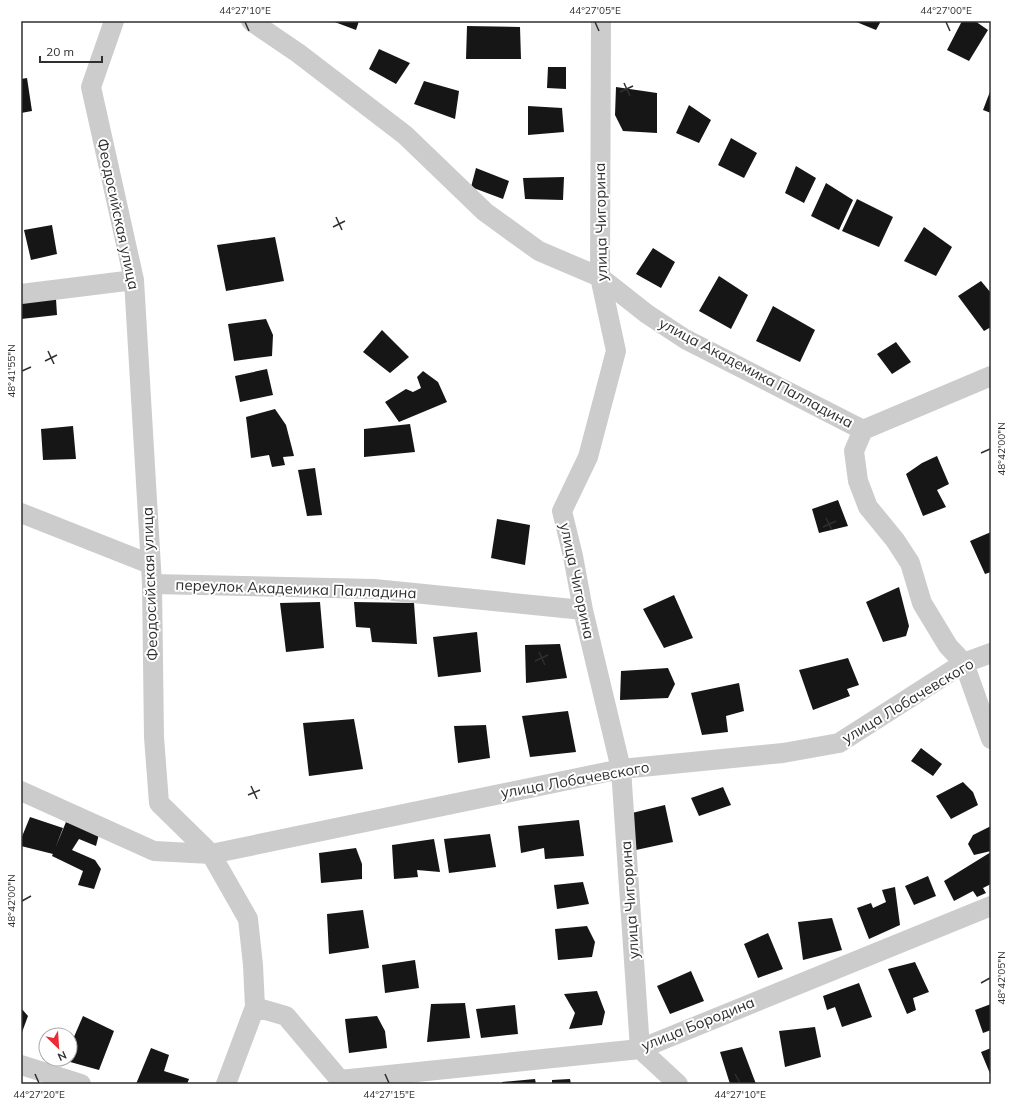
<svg xmlns="http://www.w3.org/2000/svg" width="1012" height="1105" font-family="Mulish,sans-serif">
<style>
.building{fill:#161616}
.lines{fill:none;stroke-linecap:round;stroke-linejoin:round}
.minor{stroke:#ccc;stroke-width:20}
.ticks{fill:none;stroke:#2f2f2f;stroke-width:1.5}
.labels{text-anchor:middle;stroke-width:4;stroke-linejoin:round;paint-order:stroke}
.street-label{font-size:15px;fill:#2f2f2f;stroke:#fff}
.neatline{fill:none;stroke:#2f2f2f;stroke-width:1.5}
.ticks-label{font-size:10px;text-anchor:middle;fill:#2f2f2f}
</style>
<rect width="100%" height="100%" fill="#fff"/>
<path class="building" d="M 332,21 L 359,21 L 356,30 Z
M 854,21 L 881,21 L 876,30 Z
M 962,21 L 975,21 L 988,30 L 969,61 L 947,50 Z
M 467,26 L 520,27 L 521,59 L 466,59 Z
M 379,49 L 410,63 L 396,84 L 369,69 Z
M 548,67 L 566,67 L 566,89 L 547,88 Z
M 27,78 L 32,111 L 21,113 L 21,79 Z
M 424,81 L 459,91 L 455,119 L 414,104 Z
M 616,87 L 657,93 L 657,133 L 623,131 L 615,115 Z
M 991,89 L 991,113 L 983,110 Z
M 689,105 L 711,120 L 699,143 L 676,133 Z
M 528,106 L 562,108 L 564,132 L 528,135 Z
M 731,138 L 757,153 L 744,178 L 718,165 Z
M 796,166 L 816,178 L 804,203 L 785,193 Z
M 476,168 L 509,181 L 503,199 L 471,187 Z
M 564,177 L 563,200 L 525,199 L 523,178 Z
M 826,183 L 853,200 L 839,230 L 811,216 Z
M 857,199 L 893,217 L 879,247 L 842,231 Z
M 52,225 L 57,254 L 31,260 L 24,230 Z
M 924,227 L 952,247 L 936,276 L 904,261 Z
M 275,237 L 284,281 L 226,291 L 217,245 Z
M 653,248 L 675,262 L 661,288 L 636,274 Z
M 719,276 L 748,295 L 731,329 L 699,311 Z
M 981,281 L 991,293 L 991,327 L 984,331 L 958,296 Z
M 55,283 L 57,315 L 21,319 L 21,286 Z
M 773,306 L 815,330 L 800,362 L 756,341 Z
M 266,319 L 273,335 L 272,356 L 234,361 L 228,324 Z
M 382,330 L 409,357 L 390,373 L 363,352 Z
M 896,342 L 911,362 L 892,374 L 877,354 Z
M 267,369 L 273,395 L 240,402 L 235,376 Z
M 423,371 L 438,382 L 447,402 L 399,422 L 385,402 L 406,389 L 413,392 L 421,388 L 417,377 Z
M 275,409 L 286,425 L 294,456 L 283,457 L 285,465 L 272,467 L 269,455 L 251,458 L 246,417 Z
M 410,424 L 415,452 L 364,457 L 364,429 Z
M 73,426 L 76,459 L 43,460 L 41,429 Z
M 937,456 L 949,484 L 937,490 L 946,507 L 923,516 L 906,474 L 922,463 Z
M 315,468 L 322,515 L 307,516 L 298,470 Z
M 838,500 L 848,526 L 819,533 L 812,509 Z
M 497,519 L 530,525 L 525,565 L 491,558 Z
M 991,532 L 991,572 L 985,574 L 970,541 Z
M 899,587 L 909,626 L 906,636 L 883,642 L 866,602 Z
M 674,595 L 693,638 L 664,648 L 643,609 Z
M 320,602 L 324,648 L 286,652 L 280,603 Z
M 354,602 L 414,603 L 417,644 L 372,642 L 370,628 L 356,627 Z
M 477,632 L 481,672 L 438,677 L 433,637 Z
M 560,644 L 567,678 L 526,683 L 525,645 Z
M 848,658 L 859,685 L 847,689 L 850,696 L 813,710 L 799,670 Z
M 668,668 L 675,684 L 668,698 L 620,700 L 621,671 Z
M 739,683 L 744,711 L 726,716 L 728,732 L 702,735 L 691,693 Z
M 568,711 L 576,752 L 530,757 L 522,716 Z
M 354,719 L 363,769 L 309,776 L 303,723 Z
M 486,725 L 490,758 L 458,763 L 454,726 Z
M 921,748 L 942,764 L 933,776 L 911,761 Z
M 963,782 L 973,792 L 978,805 L 951,819 L 936,796 Z
M 723,787 L 731,805 L 699,816 L 691,798 Z
M 665,805 L 673,842 L 636,850 L 632,813 Z
M 30,817 L 63,828 L 53,854 L 21,846 L 21,839 Z
M 579,820 L 584,856 L 545,859 L 544,848 L 521,853 L 518,826 Z
M 66,822 L 99,834 L 96,846 L 79,839 L 72,850 L 95,860 L 101,869 L 94,889 L 78,885 L 83,871 L 52,856 Z
M 991,826 L 991,851 L 974,855 L 968,844 L 973,835 Z
M 490,834 L 496,867 L 449,873 L 444,839 Z
M 434,839 L 440,872 L 417,870 L 418,877 L 394,879 L 392,845 Z
M 356,848 L 362,864 L 362,879 L 321,883 L 319,853 Z
M 991,852 L 991,884 L 983,888 L 986,893 L 977,897 L 973,891 L 954,901 L 944,881 Z
M 928,876 L 936,896 L 914,905 L 905,886 Z
M 583,882 L 589,904 L 557,909 L 554,885 Z
M 895,887 L 900,925 L 869,939 L 857,908 L 871,903 L 873,908 L 886,902 L 882,890 Z
M 363,910 L 369,948 L 329,954 L 327,914 Z
M 832,918 L 842,950 L 803,960 L 798,922 Z
M 587,926 L 595,942 L 592,957 L 558,960 L 555,929 Z
M 768,933 L 783,969 L 758,978 L 744,944 Z
M 415,960 L 419,988 L 385,993 L 382,965 Z
M 915,962 L 929,992 L 913,998 L 916,1010 L 907,1014 L 888,969 Z
M 691,971 L 704,1001 L 670,1014 L 657,986 Z
M 859,983 L 872,1017 L 842,1027 L 835,1007 L 827,1010 L 823,996 Z
M 597,991 L 605,1012 L 602,1025 L 569,1029 L 575,1013 L 564,994 Z
M 465,1003 L 470,1038 L 427,1042 L 431,1004 Z
M 991,1004 L 991,1030 L 983,1033 L 975,1010 Z
M 515,1005 L 518,1034 L 481,1038 L 476,1009 Z
M 21,1008 L 28,1016 L 21,1035 Z
M 83,1016 L 114,1031 L 99,1070 L 63,1060 L 64,1059 L 70,1059 L 70,1046 Z
M 377,1016 L 385,1031 L 387,1048 L 349,1053 L 345,1019 Z
M 815,1027 L 821,1057 L 785,1067 L 779,1031 Z
M 742,1047 L 756,1084 L 730,1084 L 720,1052 Z
M 151,1048 L 169,1055 L 164,1071 L 189,1079 L 187,1084 L 136,1084 Z
M 991,1048 L 991,1076 L 981,1052 Z
M 535,1079 L 536,1084 L 502,1084 L 502,1082 Z
M 570,1079 L 571,1084 L 552,1084 L 552,1080 Z"/>
<g class="lines">
<path class="minor" d="M 114,21 L 91,87 L 134,280 L 152,584 L 154,737 L 159,803 L 211,854 L 248,919 L 253,965 L 255,1007 L 286,1016 L 340,1080 L 640,1049 L 991,906
M 251,21 L 298,53 L 405,135 L 485,212 L 539,251 L 600,277 L 647,314 L 685,339 L 863,430 L 991,376
M 601,21 L 600,277 L 616,351 L 588,457 L 562,511 L 573,556 L 583,610 L 621,769 L 640,1049 L 678,1084
M 21,294 L 134,280
M 863,430 L 854,451 L 858,481 L 868,507 L 895,540 L 910,563 L 922,603 L 948,646 L 964,663 L 991,739
M 21,513 L 150,564
M 152,584 L 374,589 L 583,610
M 21,791 L 154,851 L 211,854 L 621,769 L 783,753 L 839,743 L 964,663 L 991,653
M 21,1065 L 81,1084
M 226,1084 L 255,1007"/>
</g>
<path class="ticks" d="M 245,22 L 249,31M 595,22 L 599,31M 946,22 L 950,31M 624,83 L 630,96M 620,92 L 633,86M 336,217 L 342,230M 333,227 L 345,221M 48,351 L 54,364M 45,361 L 57,355M 22,371 L 31,367M 981,453 L 990,449M 826,518 L 832,530M 823,527 L 836,521M 539,652 L 545,665M 535,661 L 548,655M 251,786 L 257,799M 248,795 L 260,790M 22,901 L 31,896M 981,983 L 990,978M 35,1074 L 39,1083M 385,1074 L 389,1083M 735,1074 L 740,1083"/>
<g class="labels">
<g class="street-label">
<text transform="translate(118 214) rotate(78)" y="5">Феодосийская улица</text>
<text transform="translate(601 222) rotate(-91)" y="5">улица Чигорина</text>
<text transform="translate(756 373) rotate(28)" y="5">улица Академика Палладина</text>
<text transform="translate(577 581) rotate(78)" y="5">улица Чигорина</text>
<text transform="translate(150 584) rotate(-92)" y="5">Феодосийская улица</text>
<text transform="translate(296 589) rotate(2)" y="5">переулок Академика Палладина</text>
<text transform="translate(908 701) rotate(-31)" y="5">улица Лобачевского</text>
<text transform="translate(575 780) rotate(-10)" y="5">улица Лобачевского</text>
<text transform="translate(630 900) rotate(-94)" y="5">улица Чигорина</text>
<text transform="translate(698 1024) rotate(-22)" y="5">улица Бородина</text>
</g>
</g>
<rect width="1012" height="1105" fill="none" stroke="#ffffff" stroke-width="44"/>
<g transform="translate(58 1047) rotate(155)"><circle r="19" fill="#ffffff" stroke="#acacac"/>
<path d="M0-3L7 15L0 10L-7 15Z" fill="#eb2b35"/>
<text y="-6" font-size="11" font-weight="bold" text-anchor="middle" fill="#2f2f2f">N</text>
</g>
<path d="M40 56v6h62v-6" fill="none" stroke="#2f2f2f" stroke-width="2"/>
<text x="46" y="56" font-size="12" fill="#2f2f2f" stroke="#ffffff" stroke-width="3" paint-order="stroke">20 m</text>
<rect x="22" y="22" width="968" height="1061" class="neatline"/>
<g class="ticks-label">
<text x="245" y="14">44°27'10"E</text>
<text x="595" y="14">44°27'05"E</text>
<text x="946" y="14">44°27'00"E</text>
<text transform="translate(11 371) rotate(-90)" y="4">48°41'55"N</text>
<text transform="translate(1001 449) rotate(-90)" y="4">48°42'00"N</text>
<text transform="translate(11 901) rotate(-90)" y="4">48°42'00"N</text>
<text transform="translate(1001 978) rotate(-90)" y="4">48°42'05"N</text>
<text x="39" y="1098">44°27'20"E</text>
<text x="389" y="1098">44°27'15"E</text>
<text x="740" y="1098">44°27'10"E</text>
</g>
</svg>
